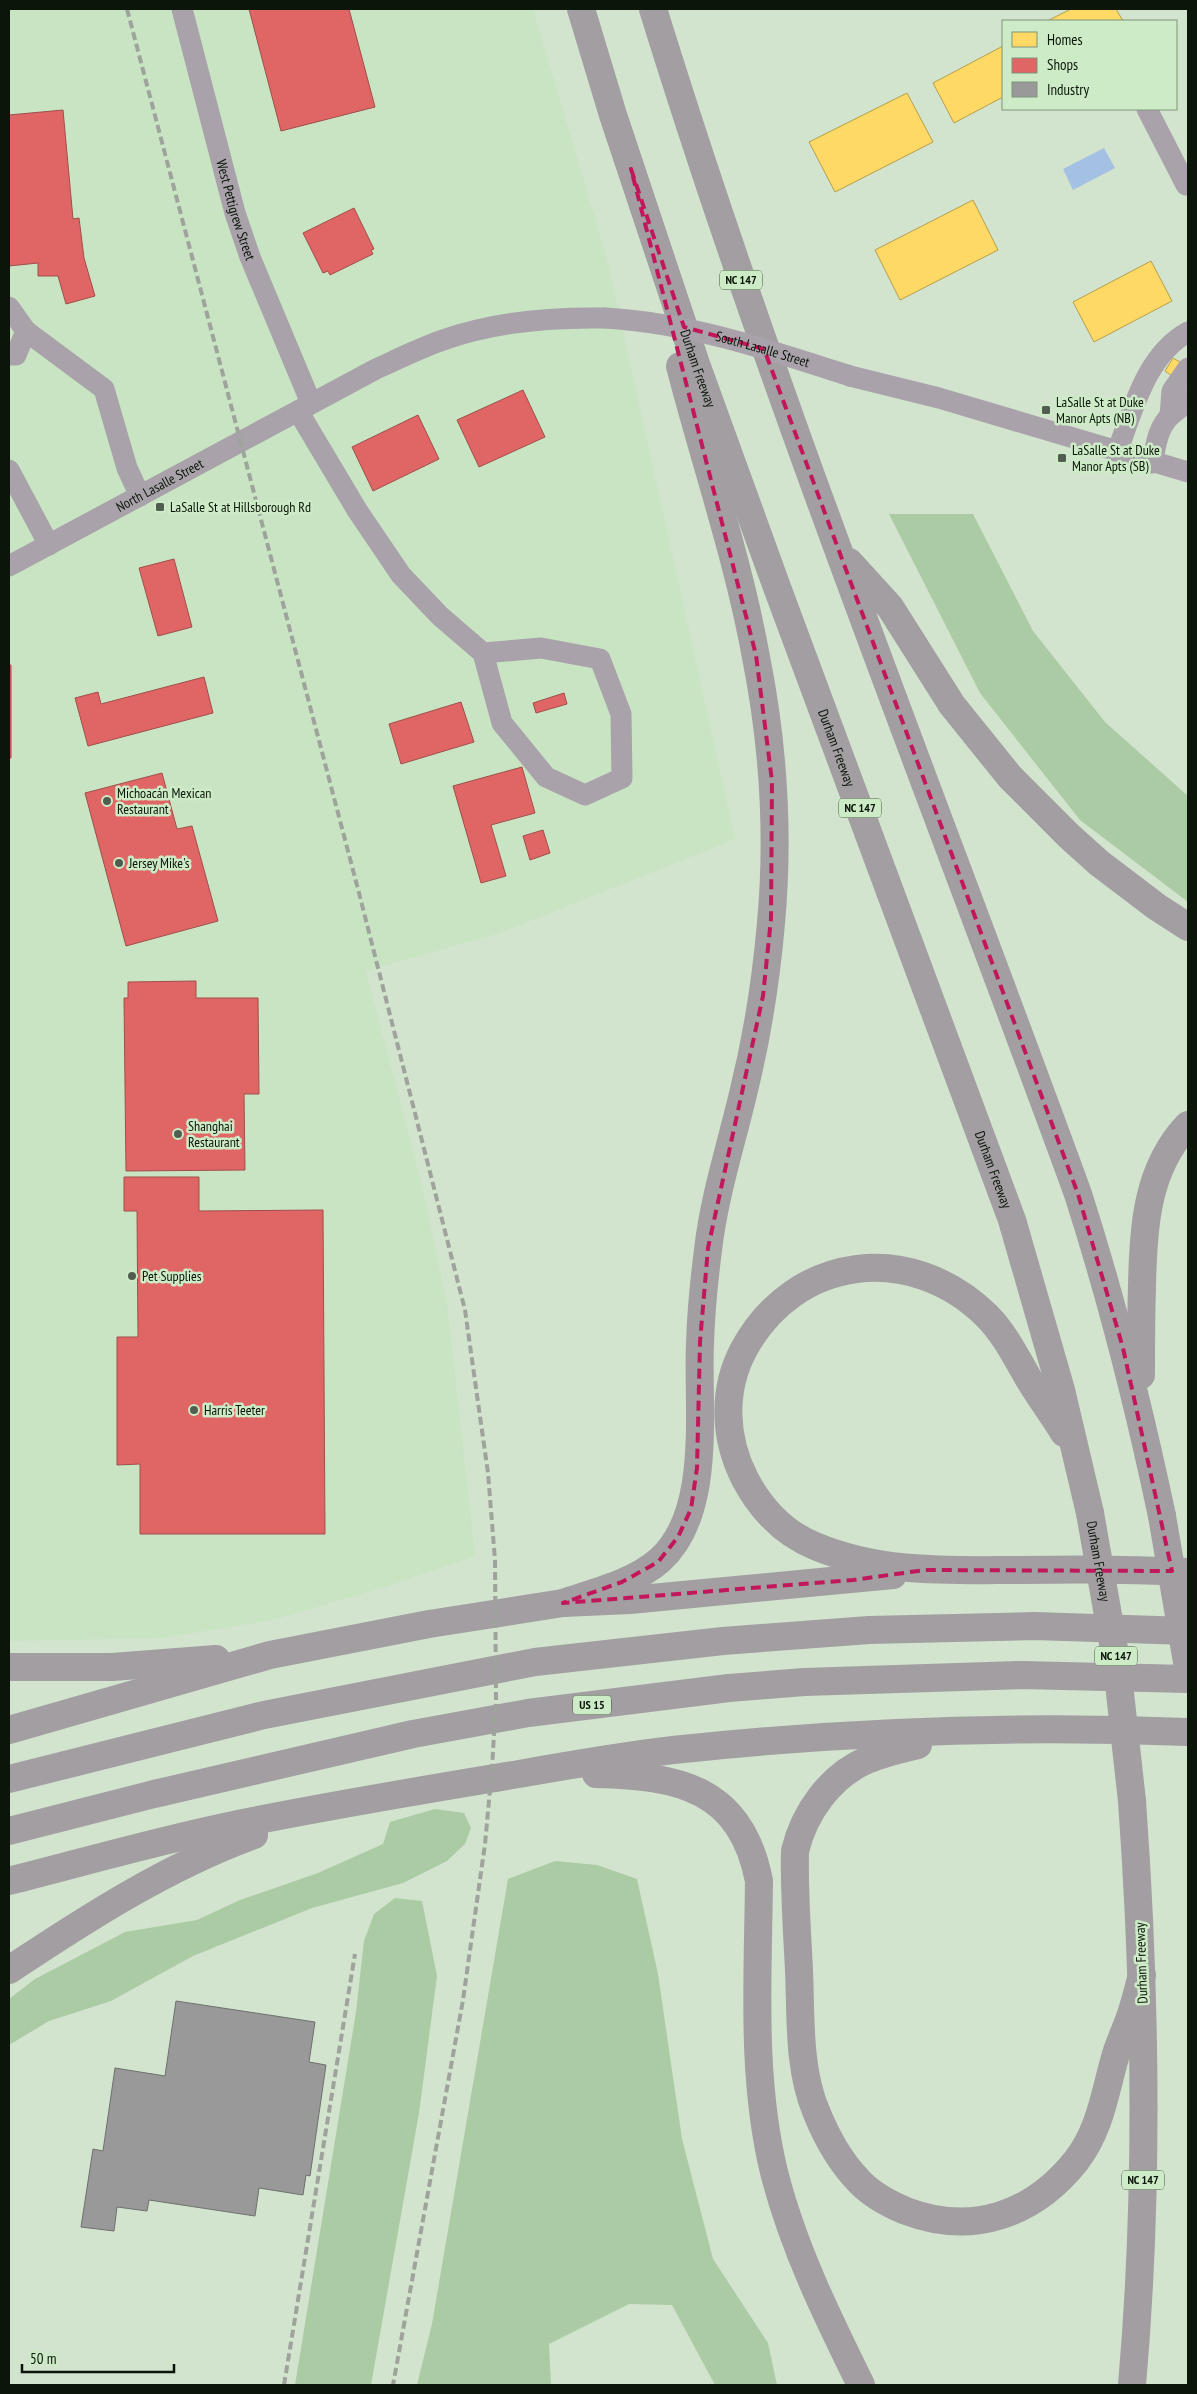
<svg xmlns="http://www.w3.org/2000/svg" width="1197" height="2394" font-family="'PT Sans Narrow',sans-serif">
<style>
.built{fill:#c9e4c3}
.forest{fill:#abcba4}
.water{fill:#a4c1e3}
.homes{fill:#ffd966;stroke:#b69e4a}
.shops{fill:#e06666;stroke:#a04e4a}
.industry{fill:#999;stroke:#6e716e}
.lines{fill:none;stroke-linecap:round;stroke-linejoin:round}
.minor{stroke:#a9a2aa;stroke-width:21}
.highway{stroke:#a29ea2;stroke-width:28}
.rail{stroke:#9ea39c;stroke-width:4;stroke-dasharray:8 4;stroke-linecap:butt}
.minor-bridge{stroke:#a9a2aa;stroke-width:21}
.highway-bridge{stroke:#a29ea2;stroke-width:28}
.marked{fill:none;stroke:#c2185b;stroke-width:4;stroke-dasharray:10 6;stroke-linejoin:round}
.poi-dot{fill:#515d4e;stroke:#cdebc6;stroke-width:2}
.labels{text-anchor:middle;stroke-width:5;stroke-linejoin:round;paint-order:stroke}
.shield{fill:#cdebc6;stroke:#455542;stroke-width:1}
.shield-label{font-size:12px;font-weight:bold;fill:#0b1509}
.street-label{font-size:14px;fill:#0b1509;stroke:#cdebc6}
.poi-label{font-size:14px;fill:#0b1509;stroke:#cdebc6;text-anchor:start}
</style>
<rect width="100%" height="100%" fill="#d2e3ce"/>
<path class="built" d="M 9,9 L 533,9 L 607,259 L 735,839 L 500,933 L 366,971 L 423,1190 L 447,1304 L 475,1556 L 385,1587 L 273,1620 L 163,1638 L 9,1641 Z"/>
<path class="forest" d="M 889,514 L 973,514 L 1033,631 L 1105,722 L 1188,796 L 1188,902 L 1080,820 L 980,693 Z
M 435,1809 L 464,1813 L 471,1828 L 465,1844 L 447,1861 L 403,1883 L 312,1908 L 193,1956 L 111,2001 L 49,2021 L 9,2045 L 9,1999 L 35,1979 L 125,1932 L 197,1920 L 240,1900 L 318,1873 L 383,1844 L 390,1822 Z
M 555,1861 L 597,1865 L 637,1879 L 658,1974 L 682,2139 L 713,2259 L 768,2343 L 777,2385 L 715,2385 L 672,2305 L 629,2304 L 549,2344 L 551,2385 L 417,2385 L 432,2324 L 508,1879 Z
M 395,1898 L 422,1901 L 437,1976 L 419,2113 L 371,2385 L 295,2385 L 356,2012 L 364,1941 L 374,1914 Z"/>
<path class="water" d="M 1104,148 L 1115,168 L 1073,190 L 1063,169 Z"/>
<path class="homes" d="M 1071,9 L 1116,9 L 1123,21 L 1047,21 Z
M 1003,46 L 1003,97 L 954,123 L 933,83 Z
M 907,93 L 933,142 L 835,192 L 809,142 Z
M 973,200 L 998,250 L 900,300 L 875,250 Z
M 1151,261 L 1172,301 L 1094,342 L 1073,302 Z
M 1173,358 L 1180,362 L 1172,376 L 1165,371 Z"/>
<path class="shops" d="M 249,9 L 349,9 L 375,107 L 281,131 Z
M 63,110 L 73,219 L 79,218 L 84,258 L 95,296 L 66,304 L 58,276 L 38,276 L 38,263 L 9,266 L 9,115 Z
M 354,208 L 374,249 L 371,250 L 373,254 L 330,275 L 328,271 L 323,273 L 303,233 Z
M 523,390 L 545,437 L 479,467 L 457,420 Z
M 418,415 L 439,459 L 373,491 L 352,447 Z
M 174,559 L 192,627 L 158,636 L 139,568 Z
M 9,665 L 11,665 L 11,758 L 9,758 Z
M 204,677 L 213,713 L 88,746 L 75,698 L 98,692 L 101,704 Z
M 564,693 L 567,704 L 536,713 L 533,703 Z
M 461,702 L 474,742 L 401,764 L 389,724 Z
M 522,767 L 535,813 L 491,825 L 506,876 L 481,883 L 453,786 Z
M 162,773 L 177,829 L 192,826 L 218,921 L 126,946 L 85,793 Z
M 543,830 L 550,853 L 530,860 L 523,836 Z
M 196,981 L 196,998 L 258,998 L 259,1094 L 244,1094 L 245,1170 L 126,1171 L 124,998 L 128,998 L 128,982 Z
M 124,1177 L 199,1177 L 199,1211 L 323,1210 L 325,1534 L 140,1534 L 140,1464 L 117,1465 L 117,1337 L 138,1337 L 137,1211 L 124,1211 Z"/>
<path class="industry" d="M 176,2001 L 315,2022 L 309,2062 L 326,2065 L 310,2176 L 306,2175 L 303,2195 L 259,2188 L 255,2216 L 149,2200 L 147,2211 L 117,2207 L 114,2231 L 81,2227 L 93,2149 L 103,2151 L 115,2068 L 165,2076 Z"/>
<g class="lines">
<g class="minor">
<path id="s1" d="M 182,9 L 235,213 L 250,257 L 311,403"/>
<path d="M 1147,109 L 1186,185"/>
<path d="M 9,307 L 26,331 L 104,389 L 127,468 L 140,496"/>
<path d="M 9,355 L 16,355 L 26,331"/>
<path d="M 850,376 L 939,398 L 1188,472"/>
<path d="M 298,411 L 357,510 L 401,575 L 440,616 L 483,653 L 541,648 L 600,659 L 621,714 L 622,778 L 585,795 L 546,777 L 502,723 L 483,653"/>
<path d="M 1170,416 L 1172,391 L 1188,368"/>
<path d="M 1117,452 C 1133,410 1146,355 1188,332"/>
<path d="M 1152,463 C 1156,446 1157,428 1171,415 C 1177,410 1183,407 1188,399"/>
<path d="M 9,470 L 49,545"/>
<path id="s2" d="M 9,566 L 376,369 C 398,359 420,348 443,340 C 494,322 551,317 605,318"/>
</g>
<g class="highway">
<path id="s3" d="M 581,9 L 613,115 L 696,364 L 778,590 L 1012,1220 L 1061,1390 L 1090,1513"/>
<path d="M 653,9 C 777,410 934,799 1078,1194 C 1112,1300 1139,1407 1162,1516"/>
<path d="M 849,562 L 890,607 L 952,705 L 1010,777 L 1069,836 L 1099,863 L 1157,907 L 1188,927"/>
<path d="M 1141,1375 C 1141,1345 1141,1316 1142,1287 C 1143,1229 1146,1169 1188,1125"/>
<path d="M 1064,1433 C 1053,1415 1041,1399 1030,1381 C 1017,1359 1005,1334 987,1316 C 911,1241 795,1255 744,1349 C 722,1390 724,1438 745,1479 C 761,1509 783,1533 815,1546 C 881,1574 951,1570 1021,1570 C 1077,1569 1132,1569 1188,1572"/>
<path d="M 563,1603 C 595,1592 634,1583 660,1560 C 713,1512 697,1408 700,1343 C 701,1312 704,1281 708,1250 C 714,1197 731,1145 743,1094 C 757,1038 766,980 771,923 C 779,835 773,743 756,657 C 738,558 705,463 680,366"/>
<path d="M 9,1667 L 112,1667 L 216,1659"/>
<path d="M 9,1730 L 270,1655 L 429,1624 L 563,1603 L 630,1600 L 893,1575"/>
<path d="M 918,1745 C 901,1749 883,1753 867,1760 C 830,1776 804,1813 795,1851 C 794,1891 797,1930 799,1970 C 801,2016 798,2068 816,2111 C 826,2136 839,2160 857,2179 C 870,2194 889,2204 906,2211 C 972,2236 1033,2215 1076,2161 C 1101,2129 1105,2091 1116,2054 C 1120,2041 1126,2029 1130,2017 C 1135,2003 1138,1989 1142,1975"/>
<path d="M 596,1774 C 679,1776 741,1788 759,1881 C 758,1978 751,2077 774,2172 C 793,2247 827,2316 861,2385"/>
<path d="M 9,1779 L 264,1715 L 535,1662 L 723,1641 L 869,1630 L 1034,1626 L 1188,1631"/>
<path d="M 9,1831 L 154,1794 L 413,1734 L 528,1713 L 729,1688 L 804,1682 L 1022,1675 L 1188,1679"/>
<path d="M 9,1881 C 88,1861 167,1838 248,1822 C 338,1804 428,1789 519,1774 C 570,1765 621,1756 673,1750 C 841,1732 1019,1725 1188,1732"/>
<path d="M 9,1970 C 86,1919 166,1867 254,1835"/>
<path d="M 1132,2385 C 1149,2191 1146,1996 1132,1801"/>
</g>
<path class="rail" d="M 127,9 L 359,893 L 465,1310 L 488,1473 L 495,1560 L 496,1701 L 492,1768 L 485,1844 L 463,2000 L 393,2385
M 284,2385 L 355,1954"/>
<path class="minor-bridge" id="s4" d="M 605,318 C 690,323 770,350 850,376"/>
<g class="highway-bridge">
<path id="s5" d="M 1090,1513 L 1117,1666 L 1132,1801"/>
<path d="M 1162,1516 L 1188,1668"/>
</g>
</g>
<path class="marked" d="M 631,169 L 684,327 L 764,349 L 1078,1194 L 1123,1348 L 1172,1571 L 925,1570 L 853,1580 L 563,1603 L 622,1582 L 658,1562 L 678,1537 L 691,1509 L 697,1468 L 700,1342 L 708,1248 L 763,996 L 771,919 L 772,781 L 756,655 Z"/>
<g class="poi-dot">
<rect x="1041" y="405" width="10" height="10" rx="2.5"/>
<rect x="1057" y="453" width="10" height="10" rx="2.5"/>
<rect x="155" y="502" width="10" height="10" rx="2.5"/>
<circle cx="107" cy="801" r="5"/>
<circle cx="119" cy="863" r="5"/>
<circle cx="178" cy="1134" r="5"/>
<circle cx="132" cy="1276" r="5"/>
<circle cx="194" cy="1410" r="5"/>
</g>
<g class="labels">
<g class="shield">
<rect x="720" y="270.5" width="42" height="19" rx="4"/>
<rect x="839" y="798.5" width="42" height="19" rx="4"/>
<rect x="1095" y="1646.5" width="42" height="19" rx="4"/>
<rect x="573" y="1695.5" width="38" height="19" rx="4"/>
<rect x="1122" y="2170.5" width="42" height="19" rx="4"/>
</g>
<g class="shield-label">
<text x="741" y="284">NC 147</text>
<text x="860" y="812">NC 147</text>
<text x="1116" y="1660">NC 147</text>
<text x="592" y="1709">US 15</text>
<text x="1143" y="2184">NC 147</text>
</g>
<g class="street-label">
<text dy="5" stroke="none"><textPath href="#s1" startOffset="208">West Pettigrew Street</textPath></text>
<text dy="5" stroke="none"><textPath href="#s4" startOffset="161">South Lasalle Street</textPath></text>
<text dy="5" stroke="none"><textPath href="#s3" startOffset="378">Durham Freeway</textPath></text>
<text dy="5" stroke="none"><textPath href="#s2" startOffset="171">North Lasalle Street</textPath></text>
<text dy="5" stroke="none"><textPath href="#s3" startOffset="782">Durham Freeway</textPath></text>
<text dy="5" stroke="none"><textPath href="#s3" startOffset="1232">Durham Freeway</textPath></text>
<text dy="5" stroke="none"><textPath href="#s5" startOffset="49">Durham Freeway</textPath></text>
<text transform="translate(1141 1963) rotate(-92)" y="5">Durham Freeway</text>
</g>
<g class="poi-label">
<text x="1056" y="407">LaSalle St at Duke<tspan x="1056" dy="16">Manor Apts (NB)</tspan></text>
<text x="1072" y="455">LaSalle St at Duke<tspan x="1072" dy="16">Manor Apts (SB)</tspan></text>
<text x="170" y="512">LaSalle St at Hillsborough Rd</text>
<text x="117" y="798">Michoacán Mexican<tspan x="117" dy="16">Restaurant</tspan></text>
<text x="129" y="868">Jersey Mike's</text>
<text x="188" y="1131">Shanghai<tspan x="188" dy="16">Restaurant</tspan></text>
<text x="142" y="1281">Pet Supplies</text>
<text x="204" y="1415">Harris Teeter</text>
</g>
</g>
<rect width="1197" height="2394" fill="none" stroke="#0b1509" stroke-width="20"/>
<rect x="1002" y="20" width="175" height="90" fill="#cdebc6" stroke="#7f957a"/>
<rect x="1012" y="32" width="25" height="15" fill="#ffd966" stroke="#7f957a"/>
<text x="1047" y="45" font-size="15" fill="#0b1509">Homes</text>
<rect x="1012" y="58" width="25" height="15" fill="#e06666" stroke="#7f957a"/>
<text x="1047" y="70" font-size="15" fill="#0b1509">Shops</text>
<rect x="1012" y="82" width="25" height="15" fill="#999999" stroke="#7f957a"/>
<text x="1047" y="95" font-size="15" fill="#0b1509">Industry</text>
<path d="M22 2364v8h152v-8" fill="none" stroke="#0b1509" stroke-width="2.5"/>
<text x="30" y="2364" font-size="15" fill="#0b1509" stroke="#cdebc6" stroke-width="4" paint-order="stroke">50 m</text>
</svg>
